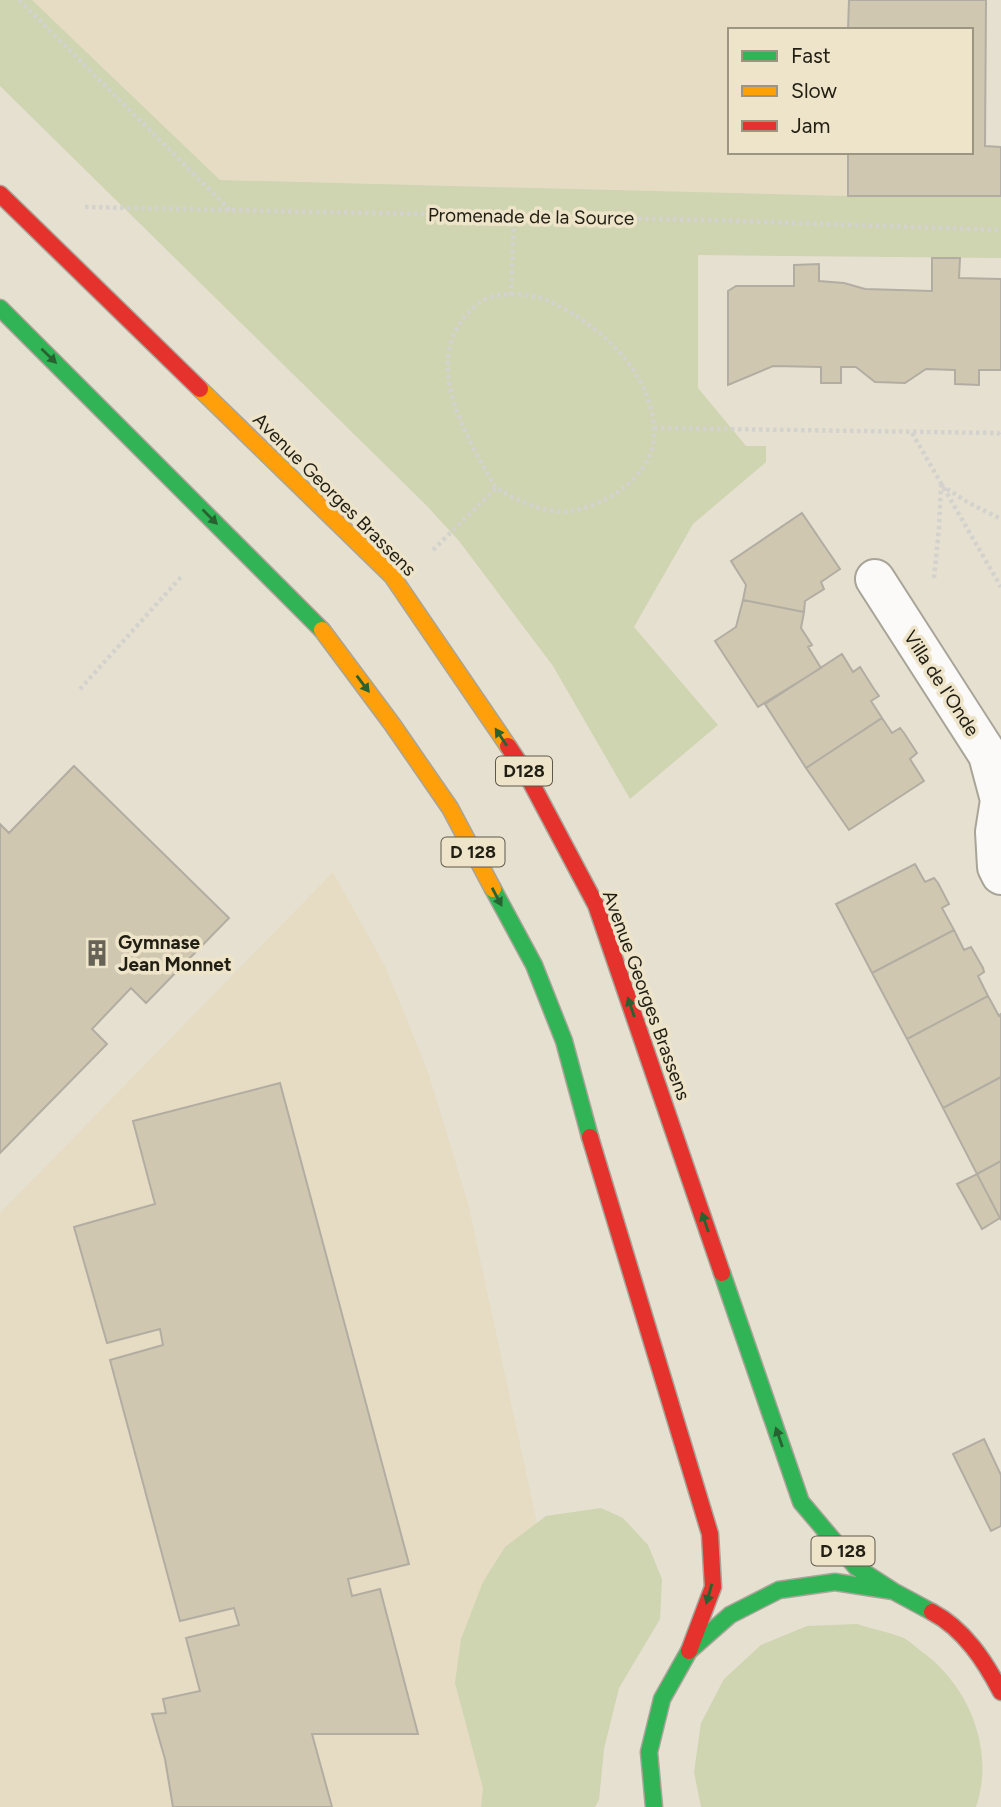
<svg xmlns="http://www.w3.org/2000/svg" width="1001" height="1807" font-family="Figtree,sans-serif">
<style>
.built{fill:#e6dcc3}
.green{fill:#cfd4b1}
.building{fill:#d0c7b1;stroke:#b2ada2;stroke-width:2}
.lines{fill:none;stroke-linecap:round;stroke-linejoin:round}
.street-casing{stroke:#a8a498;stroke-width:42}
.fast-casing{stroke:#a8a498;stroke-width:19}
.slow-casing{stroke:#a8a498;stroke-width:19}
.jam-casing{stroke:#a8a498;stroke-width:19}
.path{stroke:#d3d2cd;stroke-width:4.5;stroke-dasharray:3.5 3.5;stroke-linecap:butt}
.street{stroke:#fbfaf8;stroke-width:38}
.fast{stroke:#30b455;stroke-width:16}
.slow{stroke:#ff9f0a;stroke-width:16}
.jam{stroke:#e5322d;stroke-width:16}
.oneway{fill:#286231}
.labels{text-anchor:middle;stroke-width:7;stroke-linejoin:round;paint-order:stroke}
.shield{fill:#eee4c9;stroke:#5e594a;stroke-width:2}
.shield-label{font-size:18px;font-weight:bold;fill:#211e14}
.street-label{font-size:19px;fill:#211e14;stroke:#eee4c9}
.poi-label{font-size:19px;font-weight:bold;fill:#211e14;stroke:#eee4c9;text-anchor:start}
</style>
<rect width="100%" height="100%" fill="#e6e0d1"/>
<path class="built" d="M 32,0 L 849,0 L 848,30 L 730,30 L 730,152 L 848,152 L 848,196 L 220,180 Z
M 333,872 L 385,966 L 428,1072 L 468,1203 L 561,1634 L 530,1807 L 0,1807 L 0,1213 Z"/>
<path class="green" d="M 0,0 L 32,0 L 220,180 L 848,196 L 1001,196 L 1001,258 L 698,255 L 698,388 L 746,446 L 766,446 L 766,462 L 693,524 L 634,627 L 718,725 L 630,799 L 553,666 L 459,541 L 427,506 L 0,86 Z
M 601,1508 L 623,1518 L 648,1545 L 662,1579 L 660,1619 L 619,1688 L 604,1749 L 599,1800 L 595,1807 L 481,1807 L 483,1788 L 455,1683 L 461,1639 L 483,1582 L 505,1547 L 546,1516 Z
M 857,1624 C 872,1629 889,1632 904,1638 C 911,1642 918,1649 925,1654 C 970,1688 995,1752 976,1807 L 701,1807 L 694,1772 L 701,1723 L 724,1679 L 761,1645 L 807,1626 Z"/>
<path class="building" d="M 849,0 L 986,0 L 985,146 L 1001,147 L 1001,196 L 848,196 L 848,152 L 971,152 L 971,30 L 848,30 Z
M 932,258 L 960,258 L 959,278 L 1001,279 L 1001,370 L 979,370 L 979,385 L 955,384 L 955,370 L 926,369 L 905,383 L 875,382 L 856,367 L 841,367 L 841,383 L 821,383 L 821,367 L 773,366 L 728,385 L 728,291 L 736,286 L 794,286 L 794,265 L 819,264 L 819,281 L 844,283 L 865,289 L 932,291 Z
M 802,513 L 840,569 L 821,582 L 824,589 L 805,601 L 804,612 L 743,600 L 746,585 L 731,561 Z
M 743,600 L 804,612 L 801,628 L 812,645 L 808,647 L 821,668 L 758,707 L 715,641 L 736,627 Z
M 842,654 L 853,672 L 860,667 L 874,689 L 879,696 L 871,701 L 882,718 L 806,768 L 765,704 Z
M 882,718 L 892,733 L 900,728 L 904,733 L 917,753 L 910,759 L 924,781 L 849,830 L 806,768 Z
M 74,766 L 229,918 L 146,1003 L 131,988 L 92,1029 L 107,1044 L 0,1153 L 0,824 L 9,833 Z
M 915,864 L 925,882 L 934,878 L 938,883 L 949,904 L 942,908 L 954,930 L 872,973 L 836,904 Z
M 954,930 L 964,950 L 971,947 L 983,968 L 984,972 L 978,976 L 988,996 L 907,1039 L 872,973 Z
M 988,996 L 999,1016 L 1001,1014 L 1001,1077 L 943,1108 L 907,1039 Z
M 1001,1077 L 1001,1161 L 977,1174 L 943,1108 Z
M 280,1083 L 409,1564 L 348,1579 L 352,1596 L 380,1589 L 418,1734 L 312,1734 L 332,1807 L 173,1807 L 165,1759 L 152,1714 L 166,1713 L 163,1699 L 200,1691 L 186,1638 L 239,1625 L 234,1608 L 180,1621 L 110,1360 L 163,1345 L 160,1329 L 107,1343 L 74,1227 L 155,1204 L 133,1121 Z
M 1001,1161 L 1001,1220 L 977,1174 Z
M 977,1174 L 1000,1218 L 982,1229 L 957,1184 Z
M 984,1439 L 1001,1475 L 1001,1526 L 991,1531 L 953,1454 Z"/>
<g class="lines">
<defs>
<path id="street" d="M 875,579 L 988,755 L 1000,800 L 995,832 L 997,867 L 1001,875"/>
<path id="fast" d="M 0,308 L 322,630
M 493,889 L 534,965 L 564,1041 L 590,1137
M 722,1273 L 801,1502 L 856,1567 L 893,1591
M 654,1807 L 649,1752 L 662,1699 L 689,1651 L 730,1615 L 779,1590 L 835,1582 L 893,1591 L 932,1612"/>
<path id="slow" d="M 200,389 L 392,576 L 508,746
M 322,630 L 392,724 L 450,808 L 493,889"/>
<path id="jam" d="M 0,194 L 200,389
M 508,746 L 526,773 L 596,905 L 722,1273
M 590,1137 L 710,1534 L 713,1587 L 689,1651
M 932,1612 C 964,1629 985,1661 1001,1692"/>
</defs>
<use href="#street" class="street-casing"/>
<use href="#fast" class="fast-casing"/>
<use href="#slow" class="slow-casing"/>
<use href="#jam" class="jam-casing"/>
<path class="path" d="M 19,0 L 230,210
M 85,207 L 707,220 L 1001,230
M 511,295 L 514,216
M 654,428 L 998,433 L 1001,437
M 912,433 L 1001,587
M 941,485 L 969,503 L 1001,519
M 433,550 L 496,488 C 517,500 546,515 571,511 C 608,505 655,474 654,433 C 654,374 600,325 551,302 C 533,293 496,290 479,303 C 415,353 464,433 496,488
M 934,578 L 939,528 L 941,485
M 80,689 L 181,577"/>
<use href="#street" class="street"/>
<use href="#fast" class="fast"/>
<use href="#slow" class="slow"/>
<use href="#jam" class="jam"/>
</g>
<defs><path id="oneway-solid" d="M-6-.8H1V-3.2L6.5 0L1 3.2V.8H-6Z" transform="scale(1.75)"/></defs>
<g class="oneway">
<use href="#oneway-solid" transform="translate(49 356) rotate(44)"/>
<use href="#oneway-solid" transform="translate(210 517) rotate(45)"/>
<use href="#oneway-solid" transform="translate(363 684) rotate(53)"/>
<use href="#oneway-solid" transform="translate(501 737) rotate(-124)"/>
<use href="#oneway-solid" transform="translate(497 897) rotate(62)"/>
<use href="#oneway-solid" transform="translate(631 1007) rotate(-109)"/>
<use href="#oneway-solid" transform="translate(705 1222) rotate(-109)"/>
<use href="#oneway-solid" transform="translate(779 1437) rotate(-109)"/>
<use href="#oneway-solid" transform="translate(709 1594) rotate(106)"/>
</g>
<defs>
<symbol id="building-bare" viewBox="-9 -9 18 18"><path d="M-4-6H4V6H1V3H-1V6H-4ZM-2.5-4.3h1.7v1.8h-1.7ZM.8-4.3h1.7v1.8H.8ZM-2.5-1h1.7V.8h-1.7ZM.8-1h1.7V.8H.8Z" fill="#666256" stroke="#eee4c9" stroke-width="2.5" paint-order="stroke"/></symbol>
</defs>
<g fill-rule="evenodd">
<use href="#building-bare" x="78" y="934" width="38" height="38"/>
</g>
<g class="labels">
<g class="shield">
<rect x="496" y="756.5" width="56" height="29" rx="5"/>
<rect x="441.5" y="837.5" width="63" height="29" rx="5"/>
<rect x="811.5" y="1536.5" width="63" height="29" rx="5"/>
</g>
<g class="shield-label">
<text x="524" y="777">D128</text>
<text x="473" y="858">D 128</text>
<text x="843" y="1557">D 128</text>
</g>
<g class="street-label">
<text transform="translate(531 216) rotate(1)" y="7">Promenade de la Source</text>
<text transform="translate(335 494) rotate(45)" y="7">Avenue Georges Brassens</text>
<text transform="translate(942 683) rotate(57)" y="7">Villa de l'Onde</text>
<text transform="translate(647 995) rotate(70)" y="7">Avenue Georges Brassens</text>
</g>
<g class="poi-label">
<text x="118" y="949">Gymnase<tspan x="118" dy="22">Jean Monnet</tspan></text>
</g>
</g>
<rect x="728" y="28" width="245" height="126" fill="#eee4c9" stroke="#9c9581" stroke-width="2"/>
<rect x="742" y="51" width="35" height="10" fill="#30b455" stroke="#9c9581" stroke-width="2"/>
<text x="791" y="63" font-size="21" fill="#211e14">Fast</text>
<rect x="742" y="86" width="35" height="10" fill="#ff9f0a" stroke="#9c9581" stroke-width="2"/>
<text x="791" y="98" font-size="21" fill="#211e14">Slow</text>
<rect x="742" y="121" width="35" height="10" fill="#e5322d" stroke="#9c9581" stroke-width="2"/>
<text x="791" y="133" font-size="21" fill="#211e14">Jam</text>
</svg>
